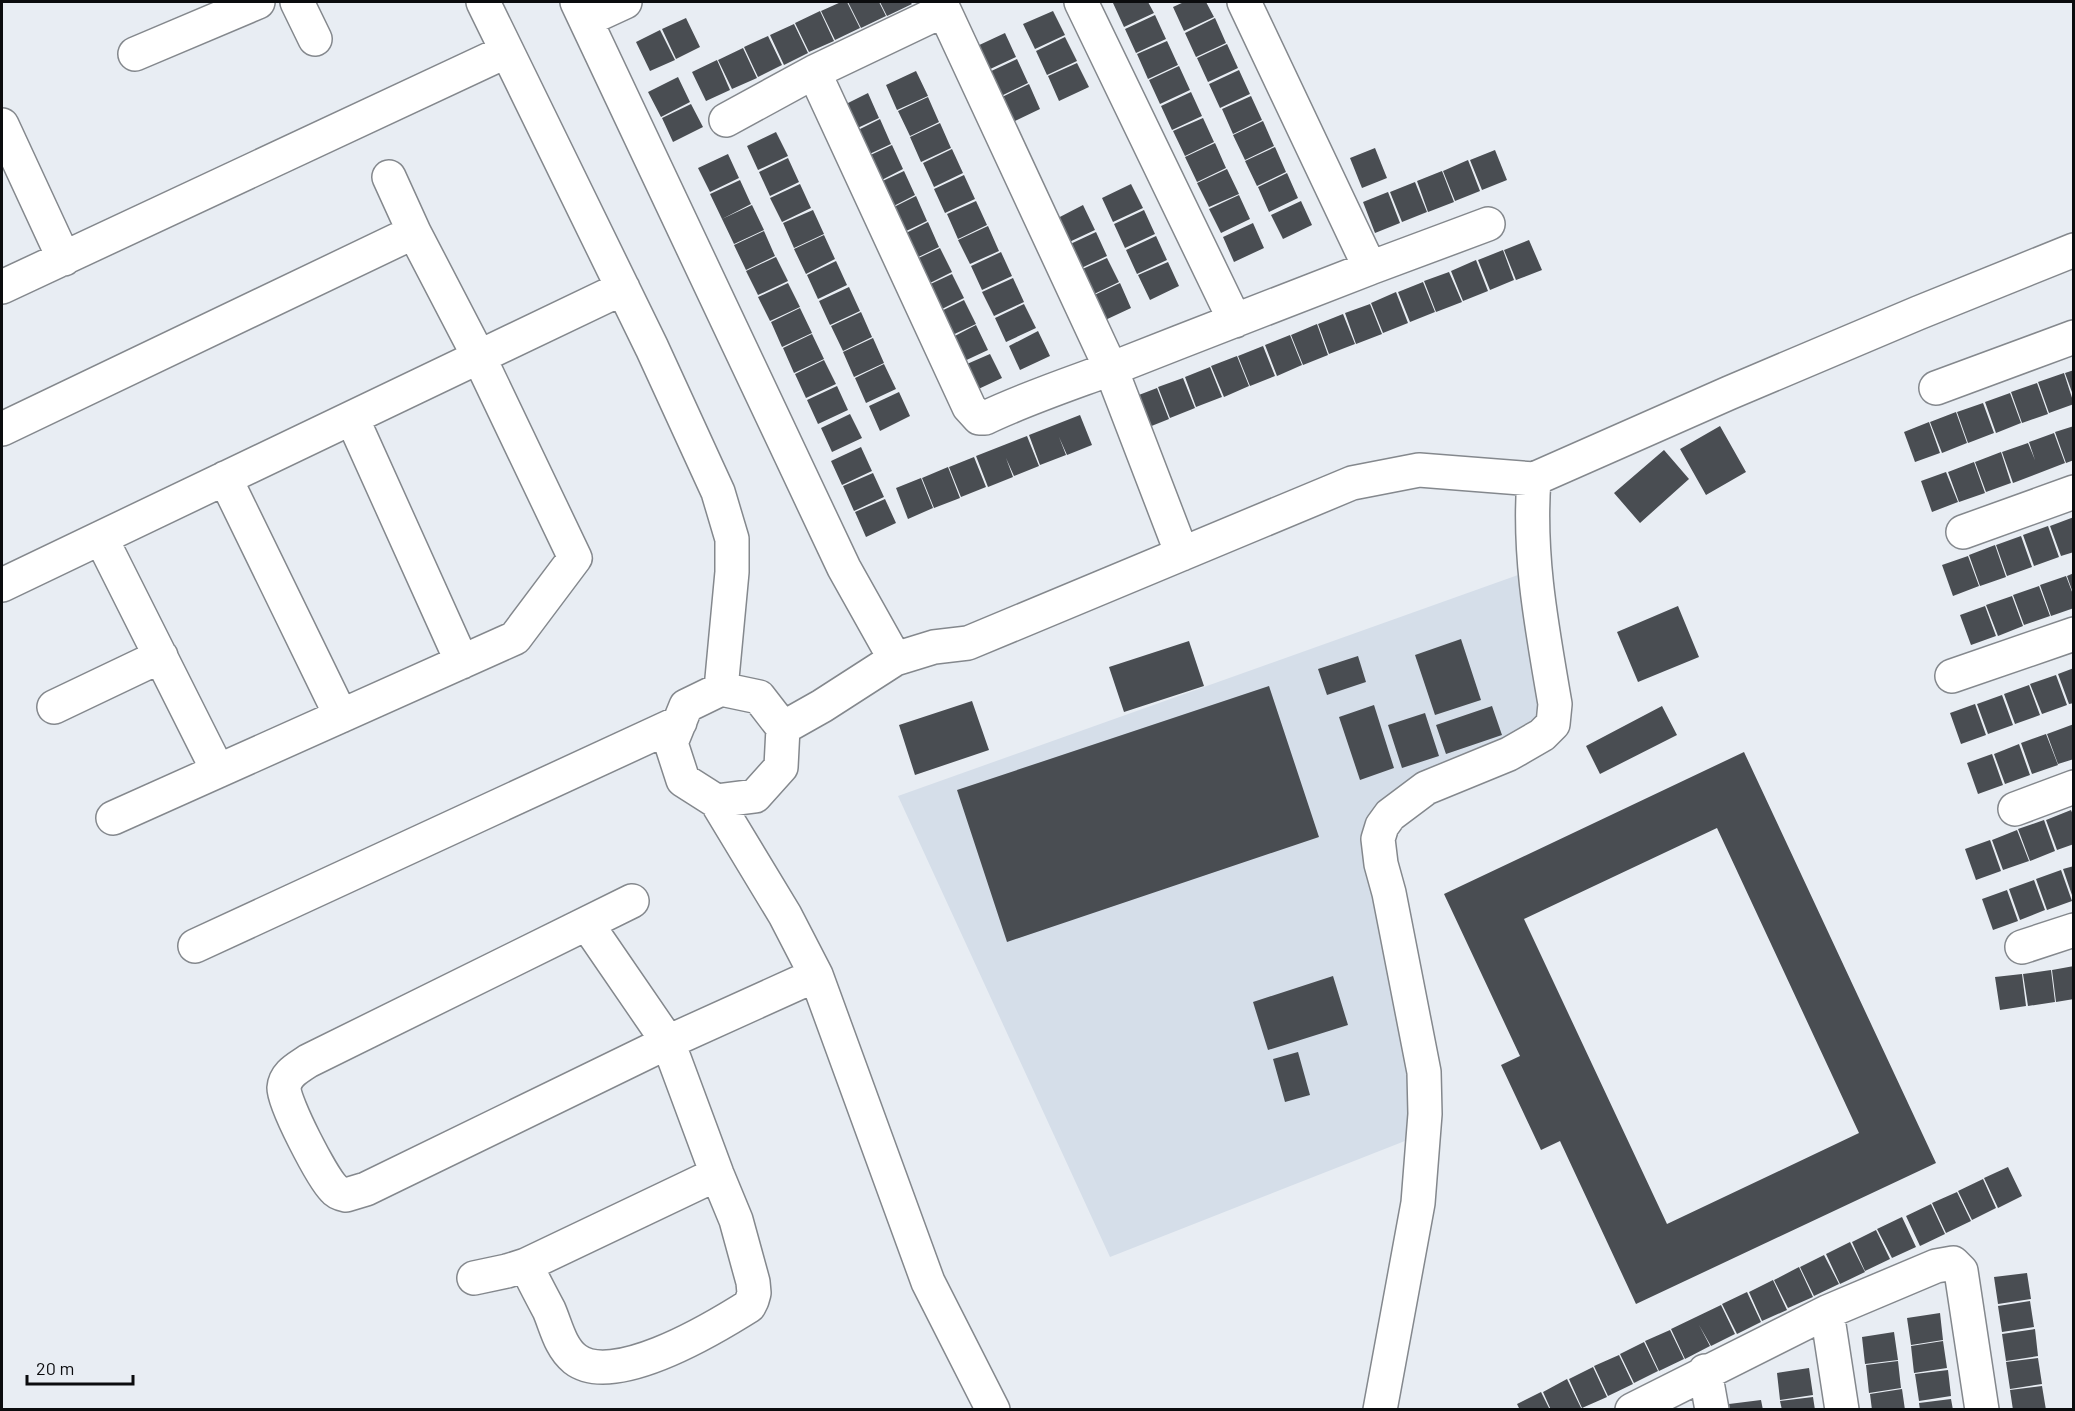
<svg xmlns="http://www.w3.org/2000/svg" width="2075" height="1411" font-family="Barlow,sans-serif">
<style>
.built{fill:#d5dee9}
.building{fill:#494d52;fill-rule:evenodd}
.lines{fill:none;stroke-linecap:round;stroke-linejoin:round}
.minor-casing{stroke:#84888d;stroke-width:36}
.minor{stroke:#fff;stroke-width:33}
</style>
<rect width="100%" height="100%" fill="#e8edf3"/>
<path class="built" d="M 1518,575 L 1548,723 L 1379,822 L 1438,1128 L 1110,1257 L 898,796 Z"/>
<path class="building" d="M 841,2 L 847,2 L 860,28 L 835,40 L 821,11 Z
M 848,2 L 879,2 L 886,16 L 861,28 Z
M 880,2 L 910,2 L 912,4 L 887,16 Z
M 1116,2 L 1148,2 L 1154,13 L 1124,27 L 1113,3 Z
M 1184,2 L 1206,2 L 1214,17 L 1184,31 L 1173,7 Z
M 820,11 L 834,41 L 809,52 L 795,23 Z
M 1053,11 L 1065,35 L 1035,49 L 1023,24 Z
M 1155,15 L 1166,39 L 1136,53 L 1125,29 Z
M 686,18 L 700,47 L 676,59 L 662,29 Z
M 1215,18 L 1226,43 L 1196,57 L 1185,33 Z
M 794,24 L 808,53 L 784,65 L 770,35 Z
M 660,30 L 675,60 L 650,71 L 636,42 Z
M 1005,33 L 1016,57 L 986,71 L 975,47 Z
M 768,36 L 782,65 L 758,77 L 744,47 Z
M 1065,37 L 1077,61 L 1047,75 L 1036,51 Z
M 1167,41 L 1178,65 L 1148,79 L 1137,54 Z
M 1227,44 L 1238,68 L 1208,82 L 1197,58 Z
M 743,48 L 757,78 L 732,89 L 718,60 Z
M 1017,59 L 1028,83 L 999,97 L 987,73 Z
M 717,60 L 730,90 L 706,101 L 692,72 Z
M 1077,63 L 1089,87 L 1059,101 L 1048,76 Z
M 1179,66 L 1190,90 L 1160,104 L 1149,80 Z
M 1239,70 L 1250,94 L 1220,108 L 1209,84 Z
M 916,71 L 928,96 L 897,110 L 886,85 Z
M 678,77 L 690,102 L 661,117 L 648,92 Z
M 1029,84 L 1040,109 L 1011,123 L 1000,98 Z
M 1191,92 L 1202,116 L 1172,130 L 1161,106 Z
M 868,93 L 879,118 L 849,132 L 838,108 Z
M 1251,96 L 1262,120 L 1233,134 L 1222,109 Z
M 928,97 L 939,122 L 910,136 L 898,111 Z
M 691,104 L 703,127 L 673,142 L 662,118 Z
M 1203,118 L 1214,142 L 1185,156 L 1173,131 Z
M 880,119 L 891,144 L 861,158 L 850,134 Z
M 1263,121 L 1274,146 L 1245,160 L 1233,135 Z
M 940,123 L 951,148 L 921,162 L 910,137 Z
M 776,132 L 788,156 L 758,170 L 747,146 Z
M 1215,143 L 1226,168 L 1197,182 L 1185,157 Z
M 892,145 L 903,169 L 874,184 L 862,159 Z
M 1275,147 L 1286,172 L 1257,186 L 1245,161 Z
M 1375,148 L 1387,178 L 1362,188 L 1350,158 Z
M 952,149 L 963,173 L 934,187 L 923,163 Z
M 1495,150 L 1507,180 L 1482,190 L 1470,160 Z
M 728,154 L 739,178 L 710,192 L 698,168 Z
M 788,158 L 799,182 L 770,196 L 759,172 Z
M 1468,160 L 1480,191 L 1455,201 L 1443,171 Z
M 1227,169 L 1239,194 L 1209,207 L 1197,183 Z
M 904,171 L 915,195 L 886,210 L 874,185 Z
M 1442,171 L 1454,202 L 1428,212 L 1417,181 Z
M 1287,173 L 1298,198 L 1269,212 L 1258,187 Z
M 964,175 L 975,199 L 945,213 L 934,189 Z
M 740,180 L 751,204 L 722,219 L 710,194 Z
M 1415,182 L 1427,212 L 1402,222 L 1390,192 Z
M 800,184 L 811,208 L 782,222 L 770,198 Z
M 1131,184 L 1143,208 L 1113,222 L 1102,198 Z
M 1388,192 L 1400,223 L 1375,233 L 1363,202 Z
M 1239,195 L 1250,219 L 1221,233 L 1209,209 Z
M 916,196 L 927,221 L 898,235 L 886,211 Z
M 976,201 L 987,225 L 958,239 L 947,214 Z
M 1301,201 L 1312,225 L 1283,239 L 1271,215 Z
M 752,205 L 764,230 L 734,244 L 722,219 Z
M 1083,205 L 1095,230 L 1065,244 L 1054,220 Z
M 813,210 L 824,234 L 794,248 L 783,223 Z
M 1144,210 L 1155,234 L 1125,248 L 1114,224 Z
M 928,222 L 939,247 L 910,261 L 898,237 Z
M 1253,223 L 1264,248 L 1234,262 L 1223,237 Z
M 988,226 L 999,251 L 970,264 L 958,240 Z
M 764,231 L 775,256 L 746,270 L 734,245 Z
M 1096,232 L 1107,256 L 1077,270 L 1066,246 Z
M 824,235 L 835,259 L 806,274 L 794,249 Z
M 1156,236 L 1167,260 L 1137,274 L 1126,250 Z
M 1529,240 L 1542,270 L 1516,280 L 1504,250 Z
M 940,248 L 952,272 L 922,287 L 910,262 Z
M 1503,250 L 1514,280 L 1490,290 L 1478,260 Z
M 1001,252 L 1012,276 L 982,290 L 971,266 Z
M 776,257 L 788,281 L 758,295 L 746,271 Z
M 1107,258 L 1119,282 L 1090,296 L 1078,271 Z
M 1476,260 L 1488,291 L 1463,301 L 1451,271 Z
M 836,261 L 847,285 L 818,299 L 807,275 Z
M 1168,262 L 1179,286 L 1150,300 L 1138,275 Z
M 1449,272 L 1462,302 L 1436,312 L 1424,281 Z
M 952,274 L 964,298 L 934,313 L 922,288 Z
M 1013,278 L 1024,302 L 994,316 L 982,292 Z
M 1423,282 L 1435,312 L 1410,322 L 1398,292 Z
M 788,283 L 800,307 L 770,321 L 758,297 Z
M 1120,283 L 1131,308 L 1101,322 L 1090,297 Z
M 849,287 L 860,311 L 830,325 L 819,301 Z
M 1396,292 L 1408,323 L 1383,333 L 1371,303 Z
M 964,300 L 976,324 L 946,338 L 935,314 Z
M 1024,304 L 1036,328 L 1006,342 L 995,318 Z
M 1370,304 L 1382,334 L 1356,344 L 1345,313 Z
M 800,308 L 812,333 L 782,347 L 771,322 Z
M 861,312 L 872,337 L 843,351 L 831,326 Z
M 1343,314 L 1355,344 L 1329,354 L 1318,324 Z
M 1317,324 L 1328,355 L 1303,365 L 1291,335 Z
M 976,325 L 988,350 L 958,364 L 947,340 Z
M 1038,331 L 1050,356 L 1020,370 L 1009,346 Z
M 812,334 L 824,359 L 794,373 L 783,348 Z
M 1290,335 L 1302,365 L 1277,376 L 1265,345 Z
M 873,338 L 884,363 L 854,377 L 843,352 Z
M 1263,346 L 1275,376 L 1250,386 L 1238,356 Z
M 990,354 L 1002,378 L 972,392 L 960,367 Z
M 1237,356 L 1249,386 L 1224,397 L 1211,366 Z
M 824,360 L 836,384 L 806,398 L 795,374 Z
M 884,364 L 896,389 L 866,403 L 855,378 Z
M 1210,367 L 1222,397 L 1196,407 L 1185,377 Z
M 2074,370 L 2074,395 L 2073,395 L 2065,373 Z
M 2064,373 L 2074,404 L 2049,413 L 2038,382 Z
M 1183,378 L 1195,408 L 1170,418 L 1158,387 Z
M 2037,383 L 2048,414 L 2022,423 L 2011,392 Z
M 837,386 L 848,410 L 818,424 L 807,400 Z
M 1157,388 L 1169,419 L 1144,429 L 1131,398 Z
M 899,392 L 910,416 L 880,431 L 869,406 Z
M 2010,393 L 2021,423 L 1996,433 L 1985,402 Z
M 1983,403 L 1994,433 L 1968,443 L 1957,412 Z
M 1956,412 L 1967,443 L 1942,453 L 1930,422 Z
M 850,414 L 862,438 L 832,452 L 821,428 Z
M 1080,415 L 1092,445 L 1067,455 L 1059,437 L 1066,455 L 1040,465 L 1029,435 Z
M 1929,422 L 1940,453 L 1915,462 L 1904,432 Z
M 1720,426 L 1746,472 L 1706,495 L 1680,449 Z
M 2074,426 L 2074,460 L 2066,463 L 2055,432 Z
M 2054,433 L 2065,463 L 2013,483 L 2002,452 L 2028,443 L 2035,460 L 2029,442 Z
M 1027,436 L 1039,466 L 1014,476 L 1006,458 L 1013,477 L 988,487 L 976,456 Z
M 861,447 L 872,471 L 842,485 L 831,461 Z
M 1664,450 L 1689,479 L 1640,523 L 1614,493 Z
M 2001,452 L 2011,483 L 1986,492 L 1975,462 Z
M 974,457 L 986,487 L 961,497 L 949,467 Z
M 1974,462 L 1985,493 L 1959,502 L 1948,472 Z
M 948,467 L 960,498 L 934,508 L 922,478 Z
M 1946,472 L 1958,502 L 1932,512 L 1921,481 Z
M 873,473 L 884,497 L 854,511 L 843,486 Z
M 921,478 L 933,508 L 908,519 L 896,488 Z
M 885,499 L 896,523 L 866,537 L 855,512 Z
M 2074,517 L 2074,552 L 2061,556 L 2050,526 Z
M 2048,526 L 2059,557 L 2034,566 L 2023,535 Z
M 2021,536 L 2032,567 L 2007,576 L 1996,545 Z
M 1995,545 L 2006,577 L 1980,586 L 1969,555 Z
M 1968,556 L 1979,586 L 1953,596 L 1942,565 Z
M 2074,573 L 2074,593 L 2073,593 L 2067,576 Z
M 2066,576 L 2074,597 L 2074,608 L 2051,616 L 2040,585 Z
M 2039,586 L 2050,616 L 2024,625 L 2013,595 Z
M 2012,596 L 2023,626 L 1998,636 L 1986,605 Z
M 1678,606 L 1699,657 L 1638,682 L 1617,632 Z
M 1985,606 L 1996,636 L 1971,645 L 1960,615 Z
M 1461,639 L 1481,700 L 1435,715 L 1415,655 Z
M 1189,641 L 1204,686 L 1124,712 L 1109,667 Z
M 1358,656 L 1366,682 L 1327,695 L 1318,669 Z
M 2074,668 L 2074,703 L 2069,704 L 2058,674 Z
M 2056,675 L 2067,705 L 2042,714 L 2030,684 Z
M 2029,685 L 2040,715 L 2015,724 L 2004,694 Z
M 1269,686 L 1319,837 L 1007,942 L 957,790 Z
M 2002,695 L 2013,725 L 1988,734 L 1977,704 Z
M 972,701 L 989,750 L 915,775 L 899,725 Z
M 1975,704 L 1986,735 L 1961,744 L 1950,713 Z
M 1374,705 L 1394,768 L 1360,780 L 1339,717 Z
M 1492,706 L 1502,735 L 1446,754 L 1436,725 Z
M 1662,706 L 1677,735 L 1600,774 L 1586,746 Z
M 1425,713 L 1439,756 L 1402,768 L 1388,725 Z
M 2074,724 L 2074,759 L 2058,764 L 2047,734 Z
M 2046,734 L 2058,765 L 2032,774 L 2021,743 Z
M 2019,744 L 2030,775 L 2005,784 L 1994,754 Z
M 1744,752 L 1936,1163 L 1636,1304 L 1560,1141 L 1541,1150 L 1501,1065 L 1520,1056 L 1444,894 ZM 1717,828 L 1859,1133 L 1667,1224 L 1524,919 Z
M 1992,754 L 2003,785 L 1978,794 L 1967,763 Z
M 2071,810 L 2074,817 L 2074,844 L 2057,850 L 2046,820 Z
M 2044,820 L 2055,851 L 2030,861 L 2018,829 Z
M 2017,830 L 2029,861 L 2003,870 L 1992,840 Z
M 1990,840 L 2001,871 L 1976,880 L 1965,849 Z
M 2074,866 L 2074,898 L 2073,898 L 2063,869 Z
M 2061,870 L 2072,901 L 2047,910 L 2036,879 Z
M 2034,880 L 2045,910 L 2020,920 L 2009,889 Z
M 2007,890 L 2018,921 L 1993,930 L 1982,899 Z
M 2074,966 L 2074,999 L 2056,1002 L 2052,970 Z
M 2051,970 L 2055,1002 L 2028,1006 L 2023,974 Z
M 2022,974 L 2026,1006 L 2000,1010 L 1995,977 Z
M 1333,976 L 1348,1025 L 1268,1050 L 1253,1002 Z
M 1298,1052 L 1310,1095 L 1285,1102 L 1273,1059 Z
M 2008,1167 L 2022,1196 L 1998,1208 L 1984,1178 Z
M 1983,1179 L 1996,1208 L 1972,1220 L 1958,1191 Z
M 1957,1192 L 1971,1221 L 1946,1233 L 1932,1203 Z
M 1931,1204 L 1945,1234 L 1920,1246 L 1906,1216 Z
M 1902,1217 L 1916,1247 L 1892,1258 L 1877,1229 Z
M 1876,1230 L 1890,1259 L 1865,1271 L 1852,1242 Z
M 1850,1242 L 1865,1272 L 1840,1284 L 1826,1254 Z
M 1824,1255 L 1839,1284 L 1814,1296 L 1800,1267 Z
M 1799,1267 L 1813,1297 L 1788,1308 L 1774,1280 Z
M 2027,1273 L 2031,1299 L 1998,1304 L 1994,1277 Z
M 1773,1280 L 1787,1310 L 1762,1321 L 1749,1292 Z
M 1747,1292 L 1761,1322 L 1737,1334 L 1722,1304 Z
M 2030,1301 L 2034,1327 L 2002,1332 L 1998,1306 Z
M 1721,1305 L 1735,1334 L 1711,1346 L 1699,1325 L 1710,1346 L 1685,1359 L 1671,1329 Z
M 1940,1313 L 1943,1340 L 1911,1345 L 1907,1318 Z
M 2035,1329 L 2038,1356 L 2006,1361 L 2002,1334 Z
M 1670,1330 L 1684,1359 L 1659,1371 L 1645,1341 Z
M 1894,1332 L 1898,1360 L 1865,1364 L 1862,1337 Z
M 1943,1341 L 1947,1368 L 1914,1373 L 1911,1346 Z
M 1644,1342 L 1658,1371 L 1634,1383 L 1620,1354 Z
M 1619,1355 L 1633,1384 L 1608,1396 L 1594,1366 Z
M 2038,1358 L 2042,1384 L 2010,1389 L 2006,1362 Z
M 1898,1361 L 1901,1388 L 1869,1393 L 1866,1365 Z
M 1593,1367 L 1607,1397 L 1582,1408 L 1569,1379 Z
M 1809,1368 L 1813,1395 L 1780,1400 L 1777,1373 Z
M 1948,1370 L 1951,1396 L 1919,1401 L 1915,1374 Z
M 1567,1379 L 1582,1410 L 1551,1410 L 1543,1392 Z
M 2042,1386 L 2046,1410 L 2013,1410 L 2010,1390 Z
M 1902,1389 L 1905,1410 L 1872,1410 L 1870,1394 Z
M 1541,1392 L 1550,1410 L 1520,1410 L 1517,1404 Z
M 1813,1397 L 1815,1410 L 1782,1410 L 1780,1401 Z
M 1951,1399 L 1953,1410 L 1920,1410 L 1919,1403 Z
M 1761,1400 L 1763,1410 L 1730,1410 L 1729,1404 Z"/>
<g class="lines">
<defs>
<path id="minor" d="M 297,2 L 315,39
M 483,2 L 652,348 L 718,492 L 732,539 L 732,572 L 721,689
M 577,2 L 844,568 L 895,659 L 934,647 L 968,643 L 1352,483 L 1419,470 L 1534,479 L 1729,393 L 1918,313 L 2074,250
M 1081,2 L 1235,321
M 586,20 L 625,2
M 135,54 L 258,2
M 726,120 L 814,72
M 2,125 L 64,259
M 389,177 L 414,232
M 1370,268 L 1488,224
M 2,287 L 507,51
M 1936,388 L 2074,337
M 352,418 L 462,662
M 2,429 L 414,232 L 479,357 L 575,558 L 515,638 L 113,818
M 225,478 L 341,716
M 1963,532 L 2074,492
M 101,538 L 218,771
M 1182,554 L 1111,369 L 944,10 L 814,72 L 969,407 L 979,418 L 985,418 C 1031,396 1079,381 1126,363 C 1207,331 1288,300 1370,268 L 1244,2
M 2,585 L 623,288
M 1952,676 L 2074,634
M 721,689 L 759,697 L 783,728 L 781,767 L 755,796 L 716,801 L 683,780 L 671,743 L 686,706 Z
M 54,707 L 161,656
M 783,728 L 822,706 L 895,659
M 716,801 L 785,915 L 816,975 L 928,1282 L 993,1410
M 2015,809 L 2074,787
M 632,901 L 308,1061 C 298,1068 285,1074 284,1088 C 284,1104 322,1177 334,1189 C 337,1193 341,1194 346,1195 L 366,1189 L 668,1042 L 816,975
M 195,946 L 680,722
M 2022,947 L 2074,930
M 526,1265 L 717,1174
M 474,1278 L 507,1271 L 526,1265 C 533,1280 541,1295 549,1310 C 556,1326 560,1347 575,1359 C 612,1388 707,1332 741,1311 L 749,1306 L 752,1300 L 754,1293 L 753,1282 L 736,1220 L 717,1174 L 668,1042 L 587,924
M 1827,1312 L 1842,1410
M 1705,1371 L 1712,1410
M 1380,1410 L 1418,1203 L 1425,1114 L 1424,1072 L 1389,893 L 1381,864 L 1378,839 L 1382,826 L 1390,815 L 1426,788 L 1509,754 L 1542,735 L 1553,724 L 1555,704 C 1542,628 1528,556 1534,479
M 1632,1410 L 1827,1312 L 1936,1266 L 1953,1263 L 1961,1271 L 1982,1410"/>
</defs>
<use href="#minor" class="minor-casing"/>
<use href="#minor" class="minor"/>
</g>
<rect width="2075" height="1411" fill="none" stroke="#0b0c0e" stroke-width="6"/>
<path d="M27 1375v9h106v-9" fill="none" stroke="#0b0c0e" stroke-width="3"/>
<text x="36" y="1375" font-size="18" fill="#0b0c0e" stroke="#e8edf3" stroke-width="4.5" paint-order="stroke">20 m</text>
</svg>
